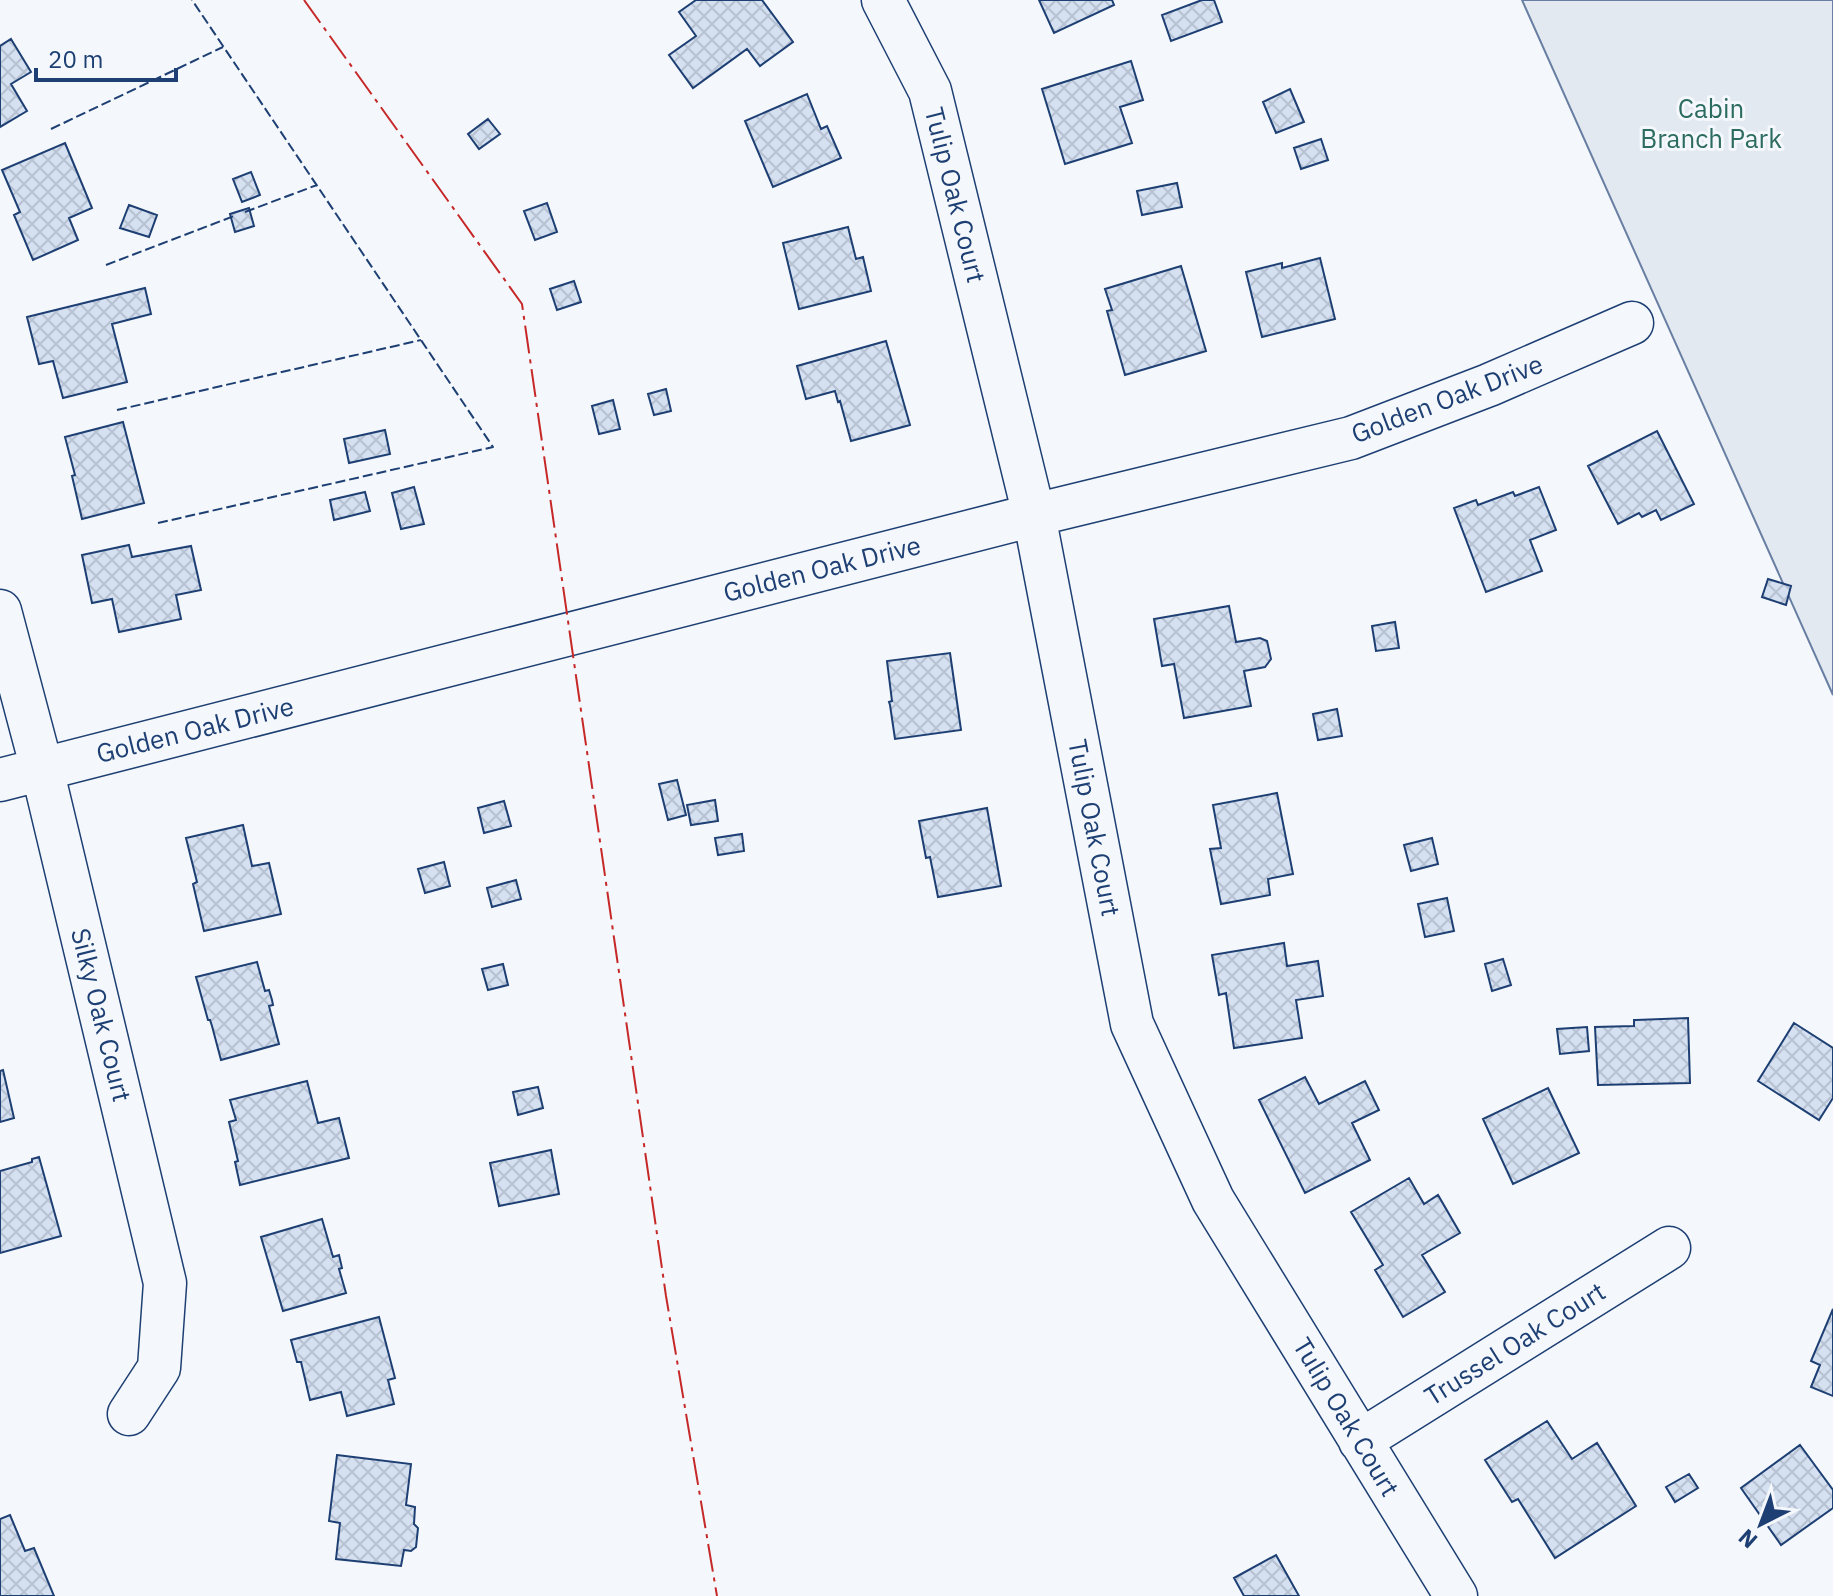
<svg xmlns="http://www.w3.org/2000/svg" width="1833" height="1596" font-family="'IBM Plex Sans',sans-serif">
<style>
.green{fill:#e3e9f0;stroke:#687fa3;stroke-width:2}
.building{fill:url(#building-cross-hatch);stroke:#1d3f73;stroke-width:2}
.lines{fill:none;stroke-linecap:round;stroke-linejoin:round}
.minor-casing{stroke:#1d3f73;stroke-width:45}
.minor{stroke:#f4f7fb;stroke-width:42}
.fence{stroke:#1d3f73;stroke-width:2;stroke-dasharray:10 4;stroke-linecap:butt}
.power{stroke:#c62828;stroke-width:2;stroke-dasharray:28 6 4 6;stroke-linecap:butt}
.labels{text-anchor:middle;stroke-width:6;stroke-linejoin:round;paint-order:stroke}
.park-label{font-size:26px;fill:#2c6c60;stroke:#f4f7fb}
.street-label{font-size:26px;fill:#1d3f73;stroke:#f4f7fb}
</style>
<defs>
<pattern id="building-cross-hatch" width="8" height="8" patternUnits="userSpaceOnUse" patternTransform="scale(2)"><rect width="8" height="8" fill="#d5e0f0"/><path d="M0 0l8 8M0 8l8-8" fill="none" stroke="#b6c1d1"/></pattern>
</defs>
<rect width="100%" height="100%" fill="#f4f7fb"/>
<path class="green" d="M 1522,0 L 1833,0 L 1833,695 Z"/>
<path class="building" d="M 696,0 L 762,0 L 793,42 L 760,66 L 747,49 L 693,88 L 669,55 L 696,36 L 679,12 Z
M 1039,0 L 1112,0 L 1114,5 L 1054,33 Z
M 1202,0 L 1214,0 L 1222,22 L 1171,41 L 1162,15 Z
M 11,39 L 31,72 L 11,84 L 27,111 L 0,127 L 0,46 Z
M 1131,61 L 1143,100 L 1120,107 L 1132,143 L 1065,164 L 1042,89 Z
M 1290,89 L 1304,122 L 1276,133 L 1263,102 Z
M 807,94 L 821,129 L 827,126 L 841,158 L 773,187 L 745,121 Z
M 488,119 L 500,134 L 479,149 L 468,134 Z
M 1321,139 L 1328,160 L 1301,169 L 1294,148 Z
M 65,143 L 92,208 L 69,218 L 78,240 L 33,260 L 14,215 L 20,212 L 2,170 Z
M 251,172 L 260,195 L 242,202 L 233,179 Z
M 1177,183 L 1182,207 L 1142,215 L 1137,191 Z
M 547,203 L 557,232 L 535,240 L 524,211 Z
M 129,205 L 157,215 L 149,237 L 120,228 Z
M 249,208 L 254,226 L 235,232 L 230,214 Z
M 848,227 L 856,259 L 863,257 L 871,291 L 799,309 L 783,243 Z
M 1320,258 L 1335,319 L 1262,337 L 1246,272 L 1282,263 L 1282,268 Z
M 1181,266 L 1206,351 L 1125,375 L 1107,311 L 1112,310 L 1105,289 Z
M 574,281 L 581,302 L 557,310 L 550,289 Z
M 145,288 L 151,314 L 112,324 L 127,382 L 63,398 L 53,361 L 39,364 L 27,317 Z
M 886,341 L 910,425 L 851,441 L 840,401 L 838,402 L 835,391 L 806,399 L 797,366 Z
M 666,389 L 671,411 L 654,415 L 648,394 Z
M 613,400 L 620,429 L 599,434 L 592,406 Z
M 123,422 L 144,503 L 82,519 L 72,476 L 75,475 L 65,437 Z
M 385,430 L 390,454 L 349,463 L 344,439 Z
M 1657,431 L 1694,504 L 1661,520 L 1656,510 L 1642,517 L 1639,513 L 1618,524 L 1588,466 Z
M 414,487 L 424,524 L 401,529 L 392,493 Z
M 1539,487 L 1556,530 L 1530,540 L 1542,571 L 1486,592 L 1454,508 L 1476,500 L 1478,505 L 1513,492 L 1515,496 Z
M 365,492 L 370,511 L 334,520 L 330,500 Z
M 129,545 L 132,557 L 191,546 L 201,590 L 176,595 L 181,619 L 119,632 L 112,599 L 92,603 L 82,555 Z
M 1768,579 L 1791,586 L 1786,605 L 1762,597 Z
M 1229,606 L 1236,642 L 1260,638 L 1267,641 L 1271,659 L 1265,667 L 1244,671 L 1251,706 L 1184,718 L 1174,664 L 1162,666 L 1154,619 Z
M 1395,622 L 1399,648 L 1376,651 L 1372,626 Z
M 950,653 L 961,730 L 895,739 L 890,705 L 889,702 L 892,701 L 887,661 Z
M 1337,709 L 1342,736 L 1318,740 L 1313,714 Z
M 677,780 L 686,815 L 668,820 L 659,784 Z
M 1277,793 L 1293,874 L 1268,879 L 1270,895 L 1221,904 L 1210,849 L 1221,848 L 1213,805 Z
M 715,800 L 718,821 L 691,825 L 687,805 Z
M 504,801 L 511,826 L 484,833 L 478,808 Z
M 987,808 L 1001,886 L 938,897 L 930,857 L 926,858 L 919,821 Z
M 243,825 L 252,866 L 269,863 L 281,914 L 204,931 L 193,884 L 197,882 L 186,838 Z
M 742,834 L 744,851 L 718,855 L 715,838 Z
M 1432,838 L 1438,864 L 1411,871 L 1404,845 Z
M 444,862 L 450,886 L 425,893 L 418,869 Z
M 516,880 L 521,899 L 492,907 L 487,888 Z
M 1447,898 L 1454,931 L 1425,937 L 1418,904 Z
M 1284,943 L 1287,966 L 1318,961 L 1323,996 L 1296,1000 L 1302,1038 L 1234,1048 L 1226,993 L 1219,995 L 1212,955 Z
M 1503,959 L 1511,985 L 1492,991 L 1485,964 Z
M 257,962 L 265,991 L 269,990 L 272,1000 L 273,1005 L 269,1006 L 279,1044 L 221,1060 L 212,1026 L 210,1020 L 208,1020 L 196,977 Z
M 503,964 L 508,985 L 488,990 L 482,969 Z
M 1688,1018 L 1690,1083 L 1598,1085 L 1595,1027 L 1634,1026 L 1634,1020 L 1636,1020 Z
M 1794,1023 L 1833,1048 L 1833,1098 L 1819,1120 L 1758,1081 Z
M 1587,1027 L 1589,1051 L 1560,1054 L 1557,1029 Z
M 3,1070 L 14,1118 L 0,1122 L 0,1071 Z
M 1305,1077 L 1319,1104 L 1365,1081 L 1379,1110 L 1352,1123 L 1370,1160 L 1305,1193 L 1259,1100 Z
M 307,1081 L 318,1123 L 339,1118 L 349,1158 L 240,1185 L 235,1162 L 238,1161 L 229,1122 L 236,1120 L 230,1100 Z
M 538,1087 L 543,1108 L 518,1115 L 513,1092 Z
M 1548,1088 L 1579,1153 L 1513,1184 L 1483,1119 Z
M 551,1150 L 559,1194 L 499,1206 L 490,1163 Z
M 39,1157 L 61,1236 L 0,1253 L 0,1171 L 32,1162 L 32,1159 Z
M 1409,1178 L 1424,1204 L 1438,1195 L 1460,1233 L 1422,1255 L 1445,1292 L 1403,1317 L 1375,1270 L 1383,1265 L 1351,1212 Z
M 322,1219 L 333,1257 L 339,1255 L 342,1268 L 339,1269 L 346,1293 L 283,1311 L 261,1237 Z
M 1833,1309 L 1833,1396 L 1811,1387 L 1820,1365 L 1811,1361 Z
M 379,1317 L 395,1378 L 388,1380 L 394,1404 L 347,1416 L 341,1392 L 310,1400 L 301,1362 L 297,1362 L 291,1340 Z
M 1547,1421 L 1572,1459 L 1597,1443 L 1636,1506 L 1555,1558 L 1518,1499 L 1512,1502 L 1485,1460 Z
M 1800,1445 L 1833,1490 L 1833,1508 L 1781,1545 L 1741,1488 Z
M 337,1455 L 411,1464 L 406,1505 L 415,1507 L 414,1524 L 418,1528 L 416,1547 L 411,1551 L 404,1550 L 401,1566 L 336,1559 L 340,1523 L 329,1521 Z
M 1689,1474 L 1698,1488 L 1675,1502 L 1666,1487 Z
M 10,1515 L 25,1551 L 34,1548 L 54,1596 L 0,1596 L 0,1519 Z
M 1276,1555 L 1299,1596 L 1244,1596 L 1234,1578 Z"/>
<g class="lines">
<defs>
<path id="minor" d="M 883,0 L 930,91 L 1034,515 L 1132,1024 L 1213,1200 L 1456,1596
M 0,611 L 42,769 L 165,1283 L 159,1368 L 129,1414
M 0,780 L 1034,515 L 1351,438 L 1489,385 L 1632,323
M 1360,1441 L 1669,1248"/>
</defs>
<use href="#minor" class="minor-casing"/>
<use href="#minor" class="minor"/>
<path class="fence" d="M 51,129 L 223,47
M 245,212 L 317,185
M 106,265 L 234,216
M 117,410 L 421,340
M 158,523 L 493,447 L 192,0"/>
<path class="power" d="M 304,0 L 522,304 L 666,1296 L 717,1596"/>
</g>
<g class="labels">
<g class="park-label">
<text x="1711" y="118">Cabin<tspan x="1711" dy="30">Branch Park</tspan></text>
</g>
<g class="street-label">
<text transform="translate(955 195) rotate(76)" y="9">Tulip Oak Court</text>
<text transform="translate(1447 399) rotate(-21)" y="9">Golden Oak Drive</text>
<text transform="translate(822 569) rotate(-14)" y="9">Golden Oak Drive</text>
<text transform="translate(195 730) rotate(-14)" y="9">Golden Oak Drive</text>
<text transform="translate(1094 828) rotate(79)" y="9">Tulip Oak Court</text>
<text transform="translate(101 1015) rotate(76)" y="9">Silky Oak Court</text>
<text transform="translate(1515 1344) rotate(-32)" y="9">Trussel Oak Court</text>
<text transform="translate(1346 1417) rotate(59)" y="9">Tulip Oak Court</text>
</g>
</g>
<g transform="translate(1761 1524) rotate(222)" stroke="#f4f7fb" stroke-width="6" paint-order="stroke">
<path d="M0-6L14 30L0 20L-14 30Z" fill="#1d3f73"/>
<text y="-12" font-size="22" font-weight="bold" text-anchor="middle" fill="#1d3f73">N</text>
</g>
<path d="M36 68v12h140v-12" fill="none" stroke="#1d3f73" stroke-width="4"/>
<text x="48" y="68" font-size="24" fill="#1d3f73" stroke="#f4f7fb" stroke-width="6" paint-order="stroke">20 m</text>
</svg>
